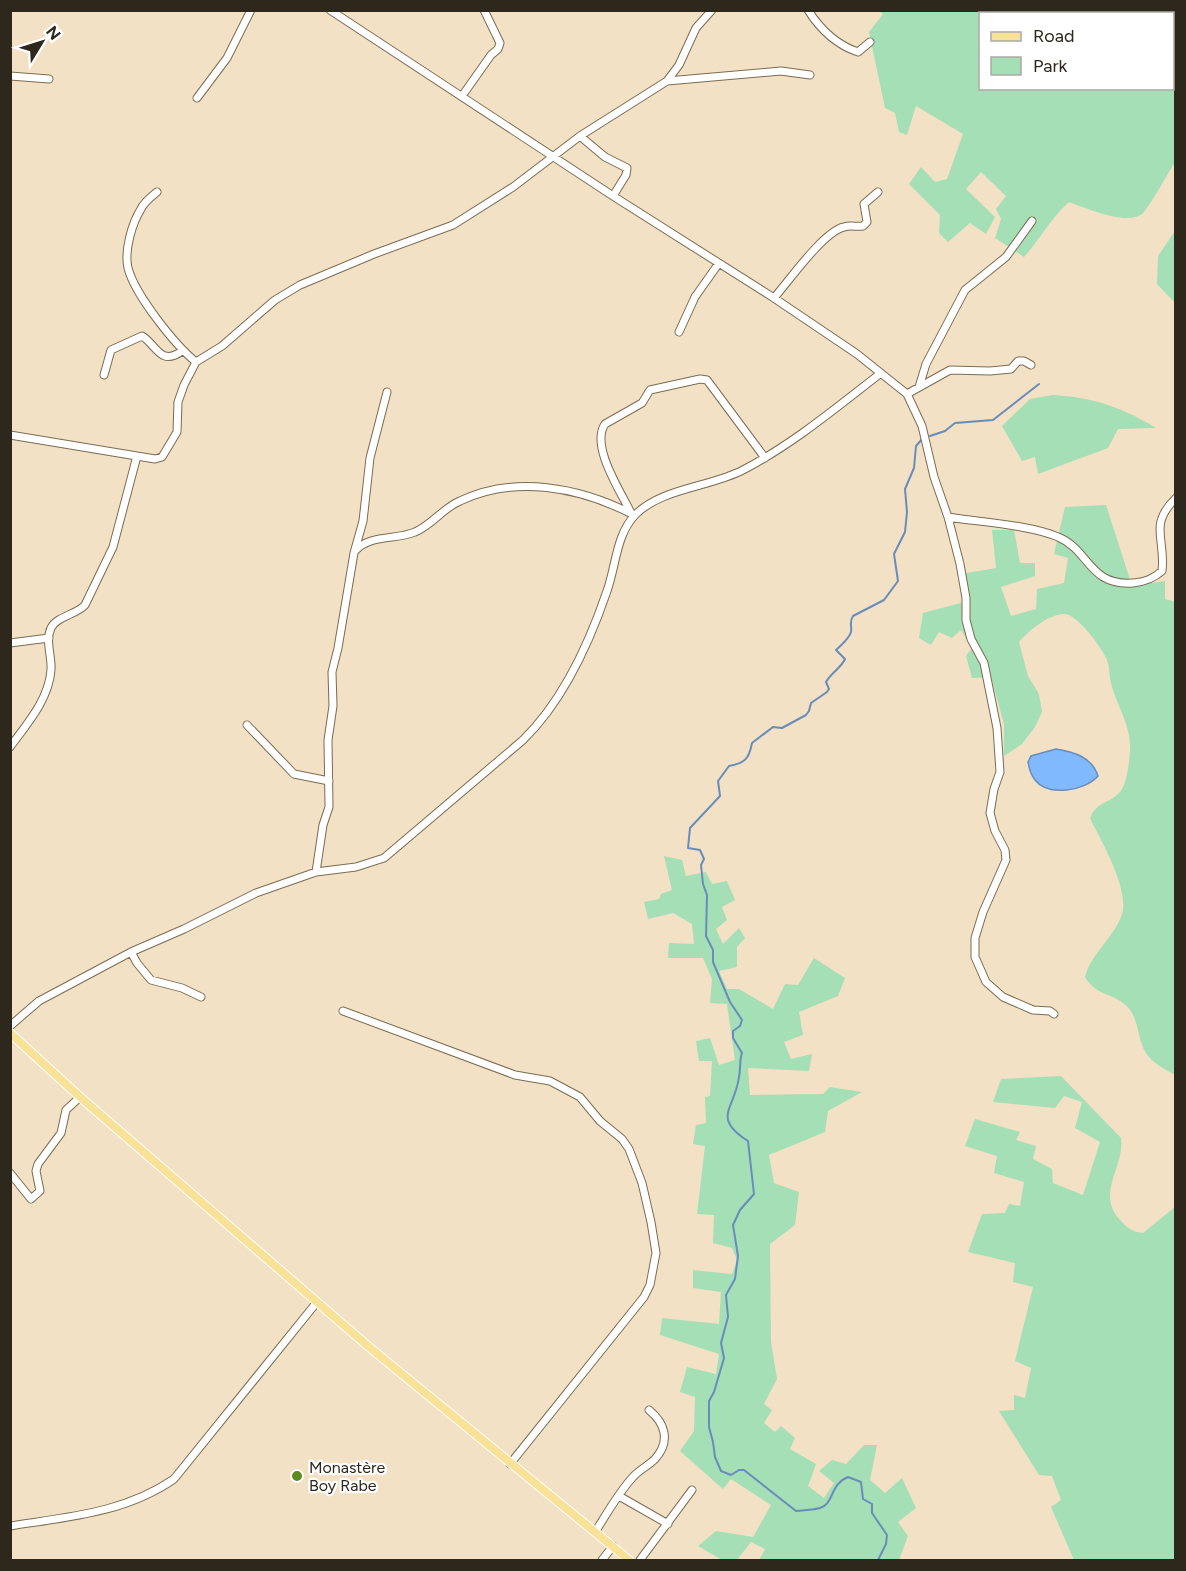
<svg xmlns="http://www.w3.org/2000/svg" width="1186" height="1571" font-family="Figtree,sans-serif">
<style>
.green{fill:#a5dfb6;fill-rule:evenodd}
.water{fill:#81b9ff;stroke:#688dbb;stroke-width:1.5}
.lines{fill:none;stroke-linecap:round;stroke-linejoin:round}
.stream{stroke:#688dbb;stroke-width:2}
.minor-casing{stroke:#7b6c52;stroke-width:9}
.major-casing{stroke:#fff;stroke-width:10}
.minor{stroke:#fff;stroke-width:7}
.major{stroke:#f8e298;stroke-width:8}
.poi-dot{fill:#5d8b1e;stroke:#fff;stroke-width:2}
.labels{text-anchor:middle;stroke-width:4.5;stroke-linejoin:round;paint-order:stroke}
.poi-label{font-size:16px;fill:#2d271c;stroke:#fff;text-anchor:start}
</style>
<rect width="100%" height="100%" fill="#f2e1c4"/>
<path class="green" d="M 880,11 L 1175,11 L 1175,165 L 1173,165 C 1167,175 1149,208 1142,214 C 1127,226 1086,208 1069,202 C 1051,218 1040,239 1024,257 L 995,238 L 1001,219 L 996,209 L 1006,196 L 981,172 L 966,189 L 995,217 L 986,234 L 970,223 L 948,242 L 939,233 L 940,215 L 909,184 L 921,167 L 935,182 L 947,179 L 963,134 L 916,106 L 907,135 L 899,132 L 895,113 L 885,108 L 869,32 L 883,14 ZM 980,14 L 1172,14 L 1172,88 L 980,88 Z
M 1175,231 L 1175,303 L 1157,284 L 1158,256 Z
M 1053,395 C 1092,397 1124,408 1156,428 L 1118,429 L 1108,448 L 1038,474 L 1035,457 L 1022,461 L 1002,426 L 1030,399 Z
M 1106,505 L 1132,586 L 1165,581 L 1165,599 L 1176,602 L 1175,1075 C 1165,1069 1152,1063 1146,1053 C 1136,1037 1140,1015 1123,1003 C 1108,992 1096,995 1085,977 C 1091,954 1112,939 1121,917 C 1132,893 1101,841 1090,818 C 1097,801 1109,804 1120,792 C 1127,784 1129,763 1130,752 C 1132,726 1117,707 1111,683 C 1109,676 1110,667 1107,660 C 1102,648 1079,616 1065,614 C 1050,613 1028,631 1019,642 L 1028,676 L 1039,694 L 1042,712 L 1035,727 L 1022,744 L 1004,756 L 1004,724 L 991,677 L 972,678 L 966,656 L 972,648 L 961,630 L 952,638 L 939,632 L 931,645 L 919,638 L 923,613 L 968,601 L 961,574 L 996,568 L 992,530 L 1014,530 L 1020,563 L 1035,563 L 1035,576 L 1001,587 L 1011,616 L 1036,609 L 1037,589 L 1064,583 L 1068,558 L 1054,554 L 1065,507 Z
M 664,856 L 682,860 L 686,876 L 706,872 L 712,884 L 727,881 L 735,900 L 722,907 L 727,920 L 716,929 L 723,944 L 739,928 L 745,938 L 737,947 L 737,967 L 719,971 L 727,989 L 739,989 L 773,1009 L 785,984 L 798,985 L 814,958 L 845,978 L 838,996 L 799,1012 L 803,1035 L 784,1042 L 791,1059 L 812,1054 L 809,1071 L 748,1068 L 750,1095 L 823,1094 L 830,1087 L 862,1092 L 828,1111 L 825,1132 L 769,1155 L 774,1183 L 799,1192 L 795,1225 L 770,1244 L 771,1342 L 777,1379 L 764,1404 L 772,1410 L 764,1423 L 775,1432 L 781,1426 L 795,1438 L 790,1449 L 816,1464 L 808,1486 L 824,1498 L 834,1483 L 819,1471 L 832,1460 L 846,1464 L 864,1445 L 877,1445 L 870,1480 L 885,1493 L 902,1478 L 916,1508 L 898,1522 L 908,1536 L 899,1560 L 759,1560 L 765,1549 L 751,1542 L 737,1560 L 722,1560 L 698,1546 L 716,1531 L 753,1537 L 771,1505 L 731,1479 L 723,1489 L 680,1451 L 694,1431 L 695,1397 L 680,1392 L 687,1367 L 716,1374 L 719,1354 L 660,1335 L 662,1318 L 719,1324 L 721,1292 L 693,1288 L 693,1270 L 732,1274 L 737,1260 L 732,1248 L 713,1243 L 714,1215 L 697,1214 L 705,1146 L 693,1144 L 696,1125 L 706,1123 L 705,1097 L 710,1096 L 712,1061 L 699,1061 L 696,1041 L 710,1038 L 719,1065 L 735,1060 L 727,1004 L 710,1003 L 712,979 L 703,958 L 668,958 L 669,943 L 694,944 L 692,924 L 673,913 L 648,919 L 644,902 L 659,899 L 661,894 L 672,890 Z
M 1061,1076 L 1121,1138 C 1125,1169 1093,1195 1123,1223 C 1130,1230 1134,1232 1143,1233 L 1175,1207 L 1175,1560 L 1074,1560 L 1051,1507 L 1061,1500 L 1052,1476 L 1039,1475 L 999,1411 L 1014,1410 L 1014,1395 L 1025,1398 L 1031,1368 L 1015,1361 L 1033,1287 L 1013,1282 L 1015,1263 L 968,1252 L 982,1214 L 1005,1213 L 1009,1204 L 1020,1206 L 1024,1182 L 994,1173 L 997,1156 L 965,1146 L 975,1119 L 1020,1132 L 1016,1140 L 1036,1146 L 1033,1159 L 1052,1169 L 1053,1183 L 1083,1195 L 1100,1142 L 1075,1128 L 1082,1102 L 1064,1096 L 1055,1108 L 993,1102 L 1001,1079 Z"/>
<path class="water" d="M 1056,749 C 1074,752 1092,757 1098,776 C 1085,791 1048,797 1035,780 C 1031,775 1029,768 1028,762 L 1031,756 Z"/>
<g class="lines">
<path class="stream" d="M 930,436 L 945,431 L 955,423 L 993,420 L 1039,384
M 878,1560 L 886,1544 L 887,1535 L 872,1513 L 872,1504 L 863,1499 L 861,1482 L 848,1477 C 830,1484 834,1504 820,1508 C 813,1510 803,1510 796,1511 L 744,1470 L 739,1470 L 731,1475 L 721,1471 L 715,1457 L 713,1442 L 709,1427 L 709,1401 L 714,1392 L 724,1358 L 721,1343 L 728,1317 L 726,1295 L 735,1279 L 738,1256 L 733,1225 L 740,1210 L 754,1194 L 748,1141 C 711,1117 735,1109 739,1077 C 741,1068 739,1062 742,1053 L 733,1038 L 733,1031 L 740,1026 L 742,1020 L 730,1002 L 713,962 L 713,950 L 706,936 L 707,895 L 703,884 L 701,865 L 704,859 L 700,850 L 688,848 L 690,828 L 720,796 L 718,781 L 729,766 C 745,763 749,759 752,743 L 773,727 L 782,728 L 806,715 L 809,711 L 811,703 L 827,692 L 829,689 L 826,682 C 831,673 841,668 845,659 L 836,650 C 841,645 849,639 851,632 C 852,625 849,622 853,616 L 884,600 L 898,581 L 894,554 L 905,532 L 907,512 L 905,489 L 914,468 L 916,446 L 923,438"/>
<defs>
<path id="minor" d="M 330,10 L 613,196 L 774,298 L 857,354 L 907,394 L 922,426 L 934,477 L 948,517 L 960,564 L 966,598 L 966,620 L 971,639 L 984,663 L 997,728 L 1000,772 L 994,789 L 990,813 L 995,831 L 1005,850 L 1006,860 L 983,912 L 975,938 L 975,957 L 986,982 L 1003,997 L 1033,1010 L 1050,1011 L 1054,1014
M 808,10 C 820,29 837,45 858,52 L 870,42
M 10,76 L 49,79
M 667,81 L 781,71 L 810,75
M 462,96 L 491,55 L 498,49 L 500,43 L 484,10
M 197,98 L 227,58 L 251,10
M 580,136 L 605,157 L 627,168 L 626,175 L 613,196
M 157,192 C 151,197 144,202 141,209 C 132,223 124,251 128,268 C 135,295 175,345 196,362
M 774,298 C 788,282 824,231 844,227 C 849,225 857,227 863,226 L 867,222 L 864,204 L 878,192
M 679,332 L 695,297 L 719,263
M 104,375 L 111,350 L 142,336 C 156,344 160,367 182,351
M 919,387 L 926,364 L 965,290 L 1006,257 L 1032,221
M 907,394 L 950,370 L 990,371 L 1011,369 L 1018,361 L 1024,361 L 1031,365
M 10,435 L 155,459 L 162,457 L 177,432 L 178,402 L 184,385 L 196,362 L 222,346 L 275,300 L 300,285 L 374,254 L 453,225 L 513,187 L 580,136 L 667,81 L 679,65 L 696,28 L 712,10
M 631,513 C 621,492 590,446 605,424 L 642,403 L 650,390 L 700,379 L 707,380 L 765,458
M 948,517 C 979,522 1031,525 1058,537 C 1090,550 1088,586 1133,583 C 1145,582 1153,579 1162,571 C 1166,539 1148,525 1176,498
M 355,551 C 370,534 397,540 415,532 C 432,525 443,508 460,501 C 515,475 579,487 632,514
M 10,643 L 49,638
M 247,725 L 294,774 L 329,781
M 10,747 C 27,724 49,699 51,670 C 52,656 45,641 51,628 C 57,616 76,615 85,605 L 113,547 L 137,456
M 316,872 L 323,825 L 329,807 L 328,740 L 333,706 L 332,672 L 338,648 L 354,553 L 363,521 L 370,458 L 387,392
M 131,952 L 137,963 L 151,980 L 182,988 L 201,997
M 343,1011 L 515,1075 L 550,1081 L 580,1097 L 600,1121 L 622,1139 L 629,1149 L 642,1183 L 651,1222 L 656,1253 L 650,1285 L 644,1297 L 510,1464
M 10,1026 L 39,1001 L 131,952 L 184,929 L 256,893 L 316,872 L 356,867 L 384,858 L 523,740 C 563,701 589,644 607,591 C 616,566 616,535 635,515 C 661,488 711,487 743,470 C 793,444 837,407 881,373
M 10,1173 L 31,1199 L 40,1191 L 36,1171 L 38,1164 L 61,1133 L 66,1110 L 80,1097
M 619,1496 L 668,1524
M 10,1526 C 67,1517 125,1513 174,1479 L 317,1302
M 595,1532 C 607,1514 618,1493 633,1477 C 639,1470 648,1466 655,1459 C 671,1441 665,1423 649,1410
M 602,1560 L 613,1546
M 640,1560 L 692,1490"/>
<path id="major" d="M 10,1033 L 80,1097 L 369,1347 L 629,1560"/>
</defs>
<use href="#minor" class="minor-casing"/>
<use href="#major" class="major-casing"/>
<use href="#minor" class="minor"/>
<use href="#major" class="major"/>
</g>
<circle class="poi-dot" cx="297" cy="1476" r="6"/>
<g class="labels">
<g class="poi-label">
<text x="309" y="1473">Monastère<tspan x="309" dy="18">Boy Rabe</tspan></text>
</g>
</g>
<rect width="1186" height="1571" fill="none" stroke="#2d271c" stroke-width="24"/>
<rect x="979" y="12" width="195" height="78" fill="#ffffff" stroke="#aba9a4" stroke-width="1.5"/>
<rect x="991" y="32" width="30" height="9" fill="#f8e298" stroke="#aba9a4" stroke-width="1.5"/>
<text x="1033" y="42" font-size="18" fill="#2d271c">Road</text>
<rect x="991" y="57" width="30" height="18" fill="#a5dfb6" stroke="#aba9a4" stroke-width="1.5"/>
<text x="1033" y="72" font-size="18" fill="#2d271c">Park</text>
<g transform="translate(42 42) rotate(52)" stroke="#ffffff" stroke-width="4.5" paint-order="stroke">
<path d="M0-4.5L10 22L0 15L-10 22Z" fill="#2d271c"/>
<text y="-9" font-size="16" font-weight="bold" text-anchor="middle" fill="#2d271c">N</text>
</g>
</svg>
